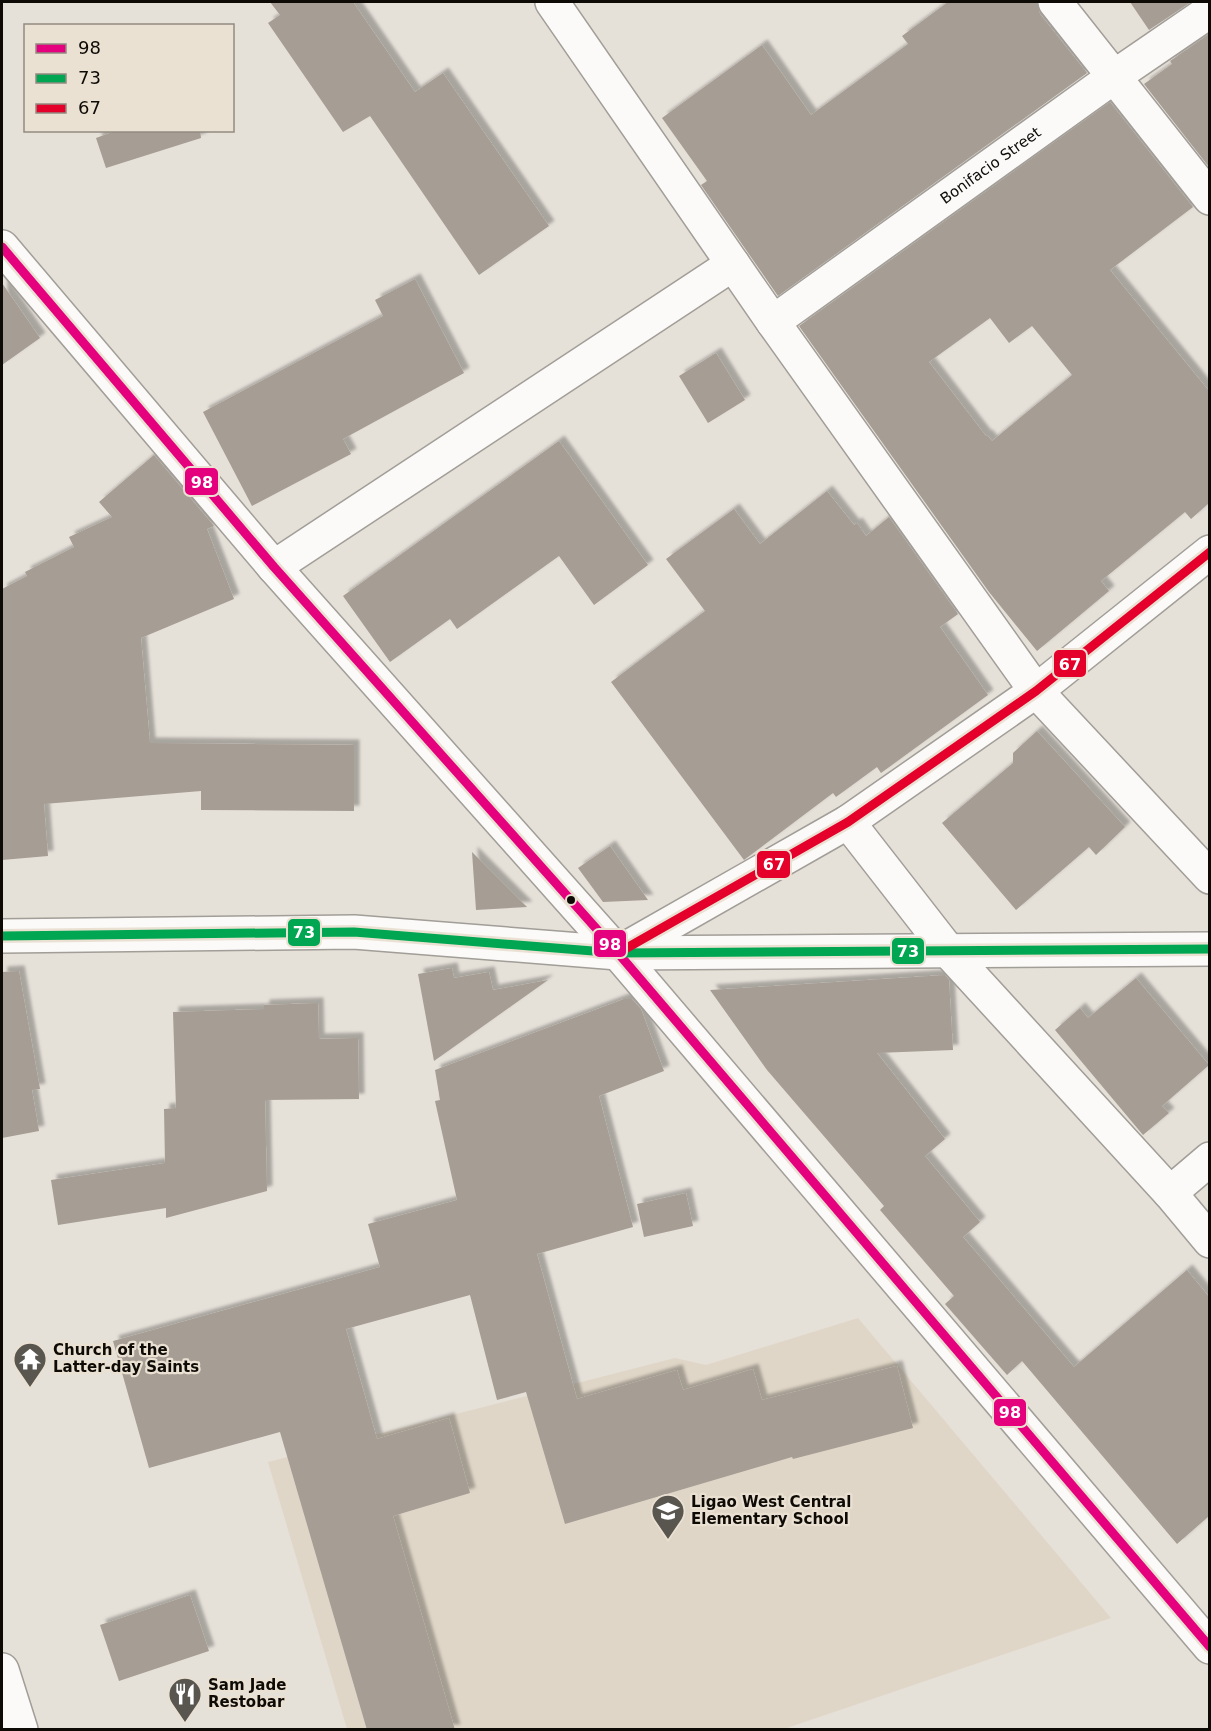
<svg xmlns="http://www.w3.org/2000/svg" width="1211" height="1731" font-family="'DejaVu Sans',sans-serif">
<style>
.built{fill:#e0d6c7}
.building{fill:#a69d95;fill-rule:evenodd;filter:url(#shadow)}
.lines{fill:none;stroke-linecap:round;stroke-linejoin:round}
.minor-casing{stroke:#a19d97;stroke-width:36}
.tertiary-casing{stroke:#a19d97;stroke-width:36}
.trunk-casing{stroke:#a19d97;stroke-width:36}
.minor{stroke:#fbfaf9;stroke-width:33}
.tertiary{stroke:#fbfaf9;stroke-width:33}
.trunk{stroke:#fbfaf9;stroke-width:33}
.bus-1-casing{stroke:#eae1d3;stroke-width:14}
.bus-2-casing{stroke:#eae1d3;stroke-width:14}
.bus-3-casing{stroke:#eae1d3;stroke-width:14}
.bus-1{stroke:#e5007d;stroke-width:9}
.bus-2{stroke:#00a651;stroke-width:9}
.bus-3{stroke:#e4002b;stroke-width:9}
.bus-dot{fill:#0e0b07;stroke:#eae1d3;stroke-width:2}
.labels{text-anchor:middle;stroke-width:4.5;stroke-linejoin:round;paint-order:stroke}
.street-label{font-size:15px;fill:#0e0b07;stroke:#eae1d3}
.poi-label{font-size:15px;font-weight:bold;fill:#0e0b07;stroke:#eae1d3;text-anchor:start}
.line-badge{stroke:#eae1d3;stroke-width:2}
.badge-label{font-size:16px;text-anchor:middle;font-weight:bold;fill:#fff}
</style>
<defs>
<filter id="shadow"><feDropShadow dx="5.5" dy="-5.5" stdDeviation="1.5" flood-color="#0004"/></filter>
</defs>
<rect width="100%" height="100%" fill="#e5e0d8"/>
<path class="built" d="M 858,1318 L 1111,1618 L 784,1729 L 347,1729 L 268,1462 L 675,1358 L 706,1365 Z"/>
<path class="building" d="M 270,2 L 353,2 L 415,92 L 443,73 L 549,226 L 479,275 L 370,116 L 343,132 L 268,23 L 280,15 Z
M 948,2 L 1037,2 L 1040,14 L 1087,73 L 778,296 L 701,185 L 707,181 L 662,118 L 762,45 L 811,115 L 908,44 L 902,36 Z
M 1130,2 L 1191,2 L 1149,30 Z
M 1209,34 L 1209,167 L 1144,84 L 1172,64 L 1170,61 Z
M 1110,102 L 1193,207 L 1110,270 L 1209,391 L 1209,503 L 1191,519 L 1185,512 L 1101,581 L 1109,591 L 1037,651 L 989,592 L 799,326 ZM 990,318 L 1009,343 L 1032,326 L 1072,375 L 992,441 L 987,435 L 986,436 L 929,362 Z
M 118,130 L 200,130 L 201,138 L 106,168 L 96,138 Z
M 415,279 L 464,373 L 343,439 L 351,454 L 252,506 L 203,412 L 383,316 L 375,300 Z
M 2,283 L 40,338 L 2,365 Z
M 716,353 L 745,400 L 708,423 L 679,376 Z
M 559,441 L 648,565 L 594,605 L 559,556 L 457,629 L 450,619 L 390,662 L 343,596 Z
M 154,455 L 214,526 L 207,529 L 234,599 L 141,638 L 150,743 L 354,745 L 354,811 L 201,810 L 201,791 L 44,804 L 48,856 L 2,860 L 2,589 L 27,576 L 25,572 L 74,547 L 69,537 L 112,517 L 99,502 Z
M 827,491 L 854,525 L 857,523 L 866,536 L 889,517 L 958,614 L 940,627 L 988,695 L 881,773 L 877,767 L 836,797 L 833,793 L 744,860 L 611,682 L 705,611 L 666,559 L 734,509 L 760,544 Z
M 1037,731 L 1125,827 L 1096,855 L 1089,847 L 1016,910 L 942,823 L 1013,763 L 1013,753 Z
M 610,846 L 648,900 L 603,902 L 578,868 Z
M 472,852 L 527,907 L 476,910 Z
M 452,968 L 454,978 L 489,972 L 493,990 L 548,980 L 434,1061 L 418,974 Z
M 19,971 L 40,1089 L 32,1090 L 39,1131 L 2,1138 L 2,972 Z
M 945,975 L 949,980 L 953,1050 L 877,1053 L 945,1139 L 925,1156 L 980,1222 L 963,1237 L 1074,1367 L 1187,1270 L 1209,1297 L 1209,1516 L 1177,1544 L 1022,1361 L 1007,1375 L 945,1304 L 954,1296 L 880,1210 L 884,1206 L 767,1070 L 710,990 Z
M 1136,978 L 1209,1065 L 1162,1106 L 1169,1113 L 1143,1135 L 1055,1030 L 1080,1008 L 1088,1018 Z
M 624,999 L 632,999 L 641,1009 L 664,1071 L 599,1096 L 633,1227 L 537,1254 L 577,1399 L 677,1370 L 683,1390 L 753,1369 L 762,1400 L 897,1366 L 913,1428 L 793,1459 L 792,1457 L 565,1524 L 526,1392 L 497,1400 L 470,1295 L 346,1329 L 377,1439 L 449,1418 L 470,1493 L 393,1516 L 455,1730 L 367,1730 L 280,1432 L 149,1468 L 113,1341 L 380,1267 L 368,1224 L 457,1200 L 435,1101 L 440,1100 L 435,1070 Z
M 318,1003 L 319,1039 L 358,1038 L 359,1099 L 265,1100 L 267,1191 L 166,1218 L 166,1208 L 58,1225 L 51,1180 L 165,1163 L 164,1109 L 176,1108 L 173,1012 L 264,1009 L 264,1005 Z
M 686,1193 L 693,1226 L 644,1237 L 637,1204 Z
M 190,1595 L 209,1651 L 119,1681 L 100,1625 Z"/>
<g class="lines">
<defs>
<g id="minor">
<path d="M 1055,2 L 1210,198"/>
<path d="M 2,247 L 274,567 L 618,953 L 1210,1647"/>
<path id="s1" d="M 773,322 L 1115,76 L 1210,11"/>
<path d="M 274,567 L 733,264"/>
<path d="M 848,822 L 950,953 L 1170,1193 L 1210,1241"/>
<path d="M 618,953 L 1210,949"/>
<path d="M 1170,1193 L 1210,1159"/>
</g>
<path id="tertiary" d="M 552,2 L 773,322 L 1036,691 L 1210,877
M 2,936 L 354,932 L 618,953 L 848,822 L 1036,691 L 1210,552"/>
<path id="trunk" d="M 2,1670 L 21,1730"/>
</defs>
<use href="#minor" class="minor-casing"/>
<use href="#tertiary" class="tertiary-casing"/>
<use href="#trunk" class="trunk-casing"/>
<use href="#minor" class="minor"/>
<use href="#tertiary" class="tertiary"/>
<use href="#trunk" class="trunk"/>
<defs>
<path id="bus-1" d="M 2,247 L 274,567 L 618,953 L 1210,1647"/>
<path id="bus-2" d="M 2,936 L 354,932 L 618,953 L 1210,949"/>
<path id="bus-3" d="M 618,953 L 848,822 L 1036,691 L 1210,552"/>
</defs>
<use href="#bus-1" class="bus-1-casing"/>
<use href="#bus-2" class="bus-2-casing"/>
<use href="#bus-3" class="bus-3-casing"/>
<use href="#bus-1" class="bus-1"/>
<use href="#bus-2" class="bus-2"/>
<use href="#bus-3" class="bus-3"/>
</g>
<defs>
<symbol id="temple-pin" viewBox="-11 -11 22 30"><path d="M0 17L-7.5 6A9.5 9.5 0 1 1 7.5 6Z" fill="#595650" stroke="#eae1d3"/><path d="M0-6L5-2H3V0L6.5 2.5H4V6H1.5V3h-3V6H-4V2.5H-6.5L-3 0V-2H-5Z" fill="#fff"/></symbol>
<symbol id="school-pin" viewBox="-11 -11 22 30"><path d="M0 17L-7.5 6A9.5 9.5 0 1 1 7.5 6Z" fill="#595650" stroke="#eae1d3"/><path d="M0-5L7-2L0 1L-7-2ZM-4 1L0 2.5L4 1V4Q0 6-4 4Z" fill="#fff"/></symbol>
<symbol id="restaurant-pin" viewBox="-11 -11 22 30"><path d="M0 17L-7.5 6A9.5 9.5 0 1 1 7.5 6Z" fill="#595650" stroke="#eae1d3"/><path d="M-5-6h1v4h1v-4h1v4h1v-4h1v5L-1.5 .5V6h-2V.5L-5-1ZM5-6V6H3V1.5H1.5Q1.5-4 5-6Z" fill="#fff"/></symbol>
</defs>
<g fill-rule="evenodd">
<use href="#temple-pin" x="11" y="1340" width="38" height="52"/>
<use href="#school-pin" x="649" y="1492" width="38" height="52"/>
<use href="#restaurant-pin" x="166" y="1675" width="38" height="52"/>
</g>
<circle class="bus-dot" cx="571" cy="900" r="5"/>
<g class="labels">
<g class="street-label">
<text dy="5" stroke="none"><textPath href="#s1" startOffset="268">Bonifacio Street</textPath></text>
</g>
<g class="poi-label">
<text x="53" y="1355">Church of the<tspan x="53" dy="17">Latter-day Saints</tspan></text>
<text x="691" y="1507">Ligao West Central<tspan x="691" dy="17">Elementary School</tspan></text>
<text x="208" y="1690">Sam Jade<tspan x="208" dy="17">Restobar</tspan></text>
</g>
</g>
<g class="line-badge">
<rect x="184" y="467" width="35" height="29" rx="6" fill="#e5007d"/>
<rect x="1053" y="649" width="34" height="29" rx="6" fill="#e4002b"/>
<rect x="756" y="850" width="35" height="29" rx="6" fill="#e4002b"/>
<rect x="287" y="918" width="34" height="29" rx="6" fill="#00a651"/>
<rect x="593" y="929" width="34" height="29" rx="6" fill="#e5007d"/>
<rect x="891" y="937" width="34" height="28" rx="6" fill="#00a651"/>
<rect x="993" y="1398" width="34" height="29" rx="6" fill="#e5007d"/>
</g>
<g class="badge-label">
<text x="202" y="488">98</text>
<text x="1070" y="670">67</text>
<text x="774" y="870">67</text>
<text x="304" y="938">73</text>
<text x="610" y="950">98</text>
<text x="908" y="957">73</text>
<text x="1010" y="1418">98</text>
</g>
<rect width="1211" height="1731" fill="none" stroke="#0e0b07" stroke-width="6"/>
<rect x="24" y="24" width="210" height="108" fill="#eae1d3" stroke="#928b81" stroke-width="1.5"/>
<rect x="36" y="44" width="30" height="9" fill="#e5007d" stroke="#928b81" stroke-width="1.5"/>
<text x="78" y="54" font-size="18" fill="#0e0b07">98</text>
<rect x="36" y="74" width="30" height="9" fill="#00a651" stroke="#928b81" stroke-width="1.5"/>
<text x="78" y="84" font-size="18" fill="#0e0b07">73</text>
<rect x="36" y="104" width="30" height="9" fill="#e4002b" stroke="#928b81" stroke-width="1.5"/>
<text x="78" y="114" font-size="18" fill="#0e0b07">67</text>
</svg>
